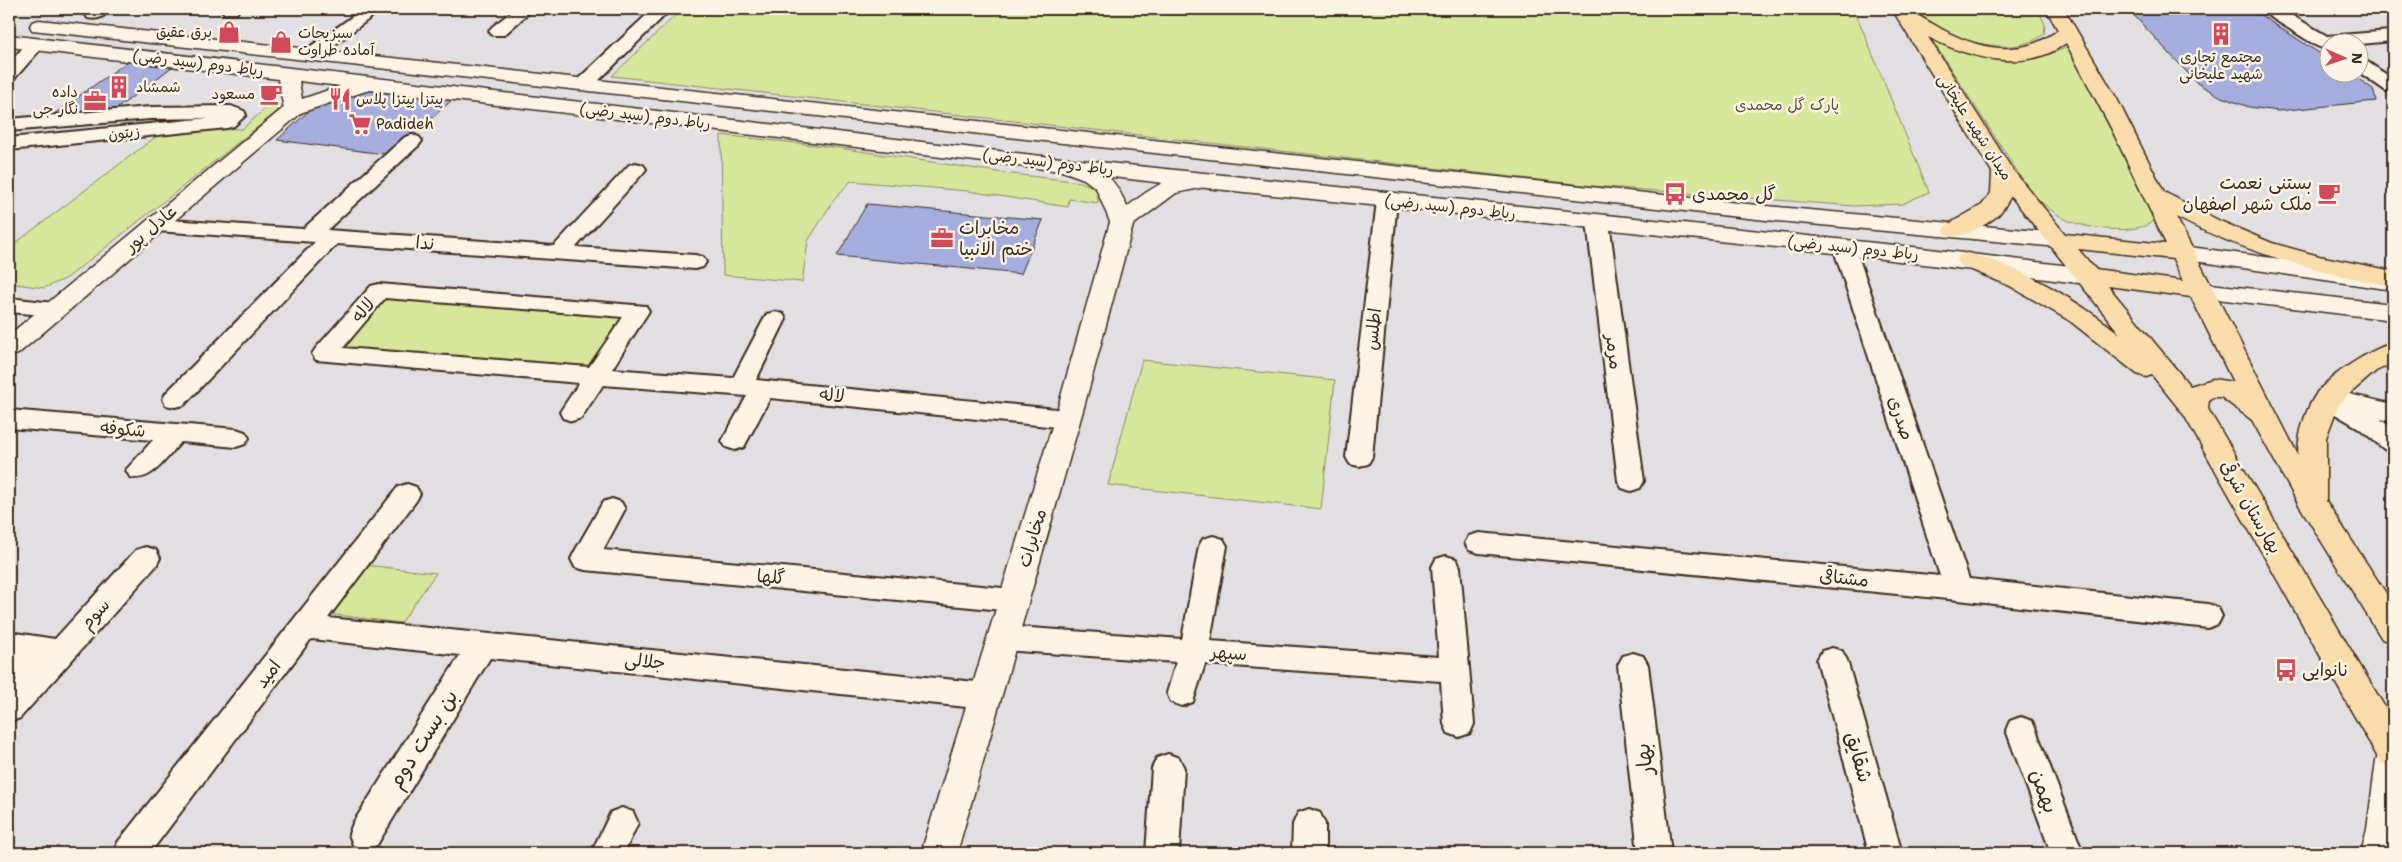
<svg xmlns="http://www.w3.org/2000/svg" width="2402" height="862" font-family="'Shantell Sans','Playpen Sans Arabic',sans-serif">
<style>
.green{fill:#d7e79b;stroke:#89885c}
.building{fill:#a5aede;stroke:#3b2a1e}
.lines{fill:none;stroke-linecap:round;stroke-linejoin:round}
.minor-casing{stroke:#3b2a1e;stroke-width:4}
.tertiary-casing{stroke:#3b2a1e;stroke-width:3}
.secondary-casing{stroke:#3b2a1e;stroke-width:3}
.primary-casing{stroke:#3b2a1e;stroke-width:3}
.minor{fill:#fcf5e5;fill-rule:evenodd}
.tertiary{fill:#fcf5e5;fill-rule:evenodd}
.secondary{fill:#fcf5e5;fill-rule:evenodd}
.primary{fill:#fbddab;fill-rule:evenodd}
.labels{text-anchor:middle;stroke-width:5;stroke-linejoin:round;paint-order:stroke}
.far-poi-label{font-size:15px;fill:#3b2a1e;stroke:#fcf5e5;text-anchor:start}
.far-street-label{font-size:15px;fill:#3b2a1e;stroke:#fcf5e5}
.far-park-label{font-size:15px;fill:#5a5037;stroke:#fcf5e5}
.poi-label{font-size:18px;fill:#3b2a1e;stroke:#fcf5e5;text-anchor:start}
.street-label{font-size:18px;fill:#3b2a1e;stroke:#fcf5e5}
.near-street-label{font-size:21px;fill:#3b2a1e;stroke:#fcf5e5}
</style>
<rect width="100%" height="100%" fill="#e2e0e3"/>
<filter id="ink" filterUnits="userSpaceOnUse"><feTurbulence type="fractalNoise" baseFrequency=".02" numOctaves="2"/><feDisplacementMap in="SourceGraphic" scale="10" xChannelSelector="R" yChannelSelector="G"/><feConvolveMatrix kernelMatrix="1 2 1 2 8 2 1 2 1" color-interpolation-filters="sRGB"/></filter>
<g filter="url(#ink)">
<path class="green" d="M 682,9 L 1854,9 L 1929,192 L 1902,204 L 1854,206 L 1593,186 L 612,76 Z
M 1916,9 L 2038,9 L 2045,25 L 2044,34 C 2036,40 2029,43 2019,45 C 1991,51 1931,35 1916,9 Z
M 1930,37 L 2022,59 L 2050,54 L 2068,47 L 2151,205 L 2154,221 C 2135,236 2083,229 2063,218 C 2051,211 2042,203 2032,194 Z
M 273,102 L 278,111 L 67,278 L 44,288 L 9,283 L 9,248 L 158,135 L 219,128 L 242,129 Z
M 721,135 L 833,147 L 1004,173 L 1081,182 L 1098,189 L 1098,203 L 1069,199 L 1068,207 L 968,191 L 851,181 L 835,198 L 808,241 L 802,282 L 723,275 Z
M 384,298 L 622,316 L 588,368 L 340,348 Z
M 1142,360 L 1335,380 L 1321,509 L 1108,485 Z
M 365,565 L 436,573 L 401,623 L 328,614 Z"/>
<path class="building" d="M 2128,9 L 2251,9 L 2330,60 L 2330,72 L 2348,72 L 2373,89 L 2376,101 L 2278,111 L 2249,107 L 2221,97 L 2197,83 Z
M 131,59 L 176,64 L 115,110 L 54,114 Z
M 363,90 L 452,100 L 391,155 L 277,140 L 312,108 Z
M 867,204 L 1043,220 L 1021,274 L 837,256 Z"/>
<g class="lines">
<defs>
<path id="minor" d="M 91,9 L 110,9 C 105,17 97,20 88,18 L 85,14 Z
M 222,9 L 239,9 L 237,13 L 224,13 Z
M 363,9 L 382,9 L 316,59 L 304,59 L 301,55 L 304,51 Z
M 515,9 L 533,9 L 504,35 L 492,35 L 489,31 L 492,27 Z
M 653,9 L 671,9 L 590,89 L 576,89 L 574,85 L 576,81 Z
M 2262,9 L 2281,9 L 2327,36 L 2391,31 L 2393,31 L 2393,41 L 2360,44 L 2330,42 L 2330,51 L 2317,46 L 2264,13 Z
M 36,39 L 42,40 L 45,44 L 15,78 L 9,79 L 9,63 L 30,40 Z
M 2360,60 L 2366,61 L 2393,79 L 2393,92 L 2386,91 L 2359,72 Z
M 231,106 L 244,111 L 246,115 L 234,126 L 227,128 L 9,150 L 9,138 L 209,118 L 150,119 L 9,131 L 9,119 L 150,107 Z
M 412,135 L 419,137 L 422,141 L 419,145 L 327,230 L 554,246 L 629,165 L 636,163 L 643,165 L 646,169 L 643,173 L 576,247 L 695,255 L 703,257 L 706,262 L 703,267 L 695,269 L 337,244 L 184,405 L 175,407 L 166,405 L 163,399 L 166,393 L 315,242 L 156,231 L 149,229 L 145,225 L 149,221 L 156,219 L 303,229 L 405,137 Z
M 1387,195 L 1394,197 L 1397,201 L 1372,457 L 1368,464 L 1359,466 L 1350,464 L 1346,457 L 1377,201 L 1380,197 Z
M 1598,216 L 1605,218 L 1609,222 L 1644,481 L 1640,488 L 1631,491 L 1622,488 L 1618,481 L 1587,222 L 1591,218 Z
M 1844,240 L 1852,242 L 1855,247 L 1969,579 L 2208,604 L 2218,608 L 2222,616 L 2218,624 L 2208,628 L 1958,600 L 1479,553 L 1469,550 L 1465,543 L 1469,536 L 1479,533 L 1940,576 L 1833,247 L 1836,242 Z
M 379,284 L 646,306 L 649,311 L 612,369 L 733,378 L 764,319 L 767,314 L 775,312 L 783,314 L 786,319 L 756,380 L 1067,410 L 1076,413 L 1079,419 L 1076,425 L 1067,428 L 770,398 L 744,447 L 735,450 L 726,447 L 722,441 L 747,396 L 603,385 L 581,418 L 572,421 L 563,418 L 560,412 L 579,383 L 316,360 L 312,354 L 316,348 L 371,286 ZM 385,298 L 623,317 L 589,367 L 343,348 Z
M 9,298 L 63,304 L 66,309 L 63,314 L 55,316 L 9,312 Z
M 2327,390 C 2351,396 2374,414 2393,429 L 2393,452 L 2384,449 L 2359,428 L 2318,404 L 2315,398 L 2318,392 Z
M 9,410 L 236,429 L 245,432 L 249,438 L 245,444 L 236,447 L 181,442 C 167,457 152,483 130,477 L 126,470 L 153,440 L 9,428 Z
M 407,484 L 416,487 L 420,494 L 416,501 L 328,618 L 986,683 L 997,687 L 1001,696 L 997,705 L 986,709 L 490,658 L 377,845 L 365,849 L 353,845 L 349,834 L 353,823 L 460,655 L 311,639 L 150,853 L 114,853 L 118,842 L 398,487 Z
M 612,499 L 621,502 L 625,509 L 603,550 L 1013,589 L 1023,592 L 1027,600 L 1023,608 L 1013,611 L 585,570 L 575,567 L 571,559 L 575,551 L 603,502 Z
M 1213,536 L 1223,539 L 1227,546 L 1210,641 L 1439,657 L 1432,567 L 1436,559 L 1446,556 L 1456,559 L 1460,567 L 1474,724 L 1470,733 L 1459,737 L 1448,733 L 1444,724 L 1441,681 L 1205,664 L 1193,702 L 1182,706 L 1171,702 L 1167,693 L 1176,662 L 1002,650 L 992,646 L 988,638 L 992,630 L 1002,626 L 1182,639 L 1199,546 L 1203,539 Z
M 146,547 L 156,550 L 160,558 L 156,566 L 20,718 L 9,722 L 9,688 L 17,679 L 9,678 L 9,632 L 55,639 L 136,550 Z
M 1832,648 L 1842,651 L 1847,660 L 1902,853 L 1869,853 L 1817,660 L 1822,651 Z
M 1633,653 L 1643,656 L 1648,665 L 1671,853 L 1638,853 L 1618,665 L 1623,656 Z
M 2021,717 L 2032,721 L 2036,730 L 2083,853 L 2051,853 L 2006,730 L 2010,721 Z
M 1168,754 L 1179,758 L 1184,768 L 1179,853 L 1146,853 L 1152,768 L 1157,758 Z
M 622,808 L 633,812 L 638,823 L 624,853 L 591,853 L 611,812 Z
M 1309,809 L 1320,813 L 1325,824 L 1325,853 L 1292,853 L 1293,824 L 1298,813 Z"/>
<path id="tertiary" d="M 294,103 L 301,105 L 304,109 L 301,113 L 18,354 L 9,356 L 9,335 L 287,105 Z
M 1068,158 C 1101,167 1114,175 1127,207 C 1150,188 1182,167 1214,175 L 1217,180 L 1214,185 L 1176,193 L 1133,225 L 1084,407 L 957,853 L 921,853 L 1058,407 L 1110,222 L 1096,188 L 1084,179 L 1060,170 L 1057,165 L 1060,160 Z
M 2327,389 L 2393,404 L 2393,422 L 2318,405 L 2314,398 L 2318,391 Z
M 2393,745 L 2393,853 L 2361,853 L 2367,829 L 2376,760 L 2381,749 Z"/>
<path id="secondary" d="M 39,20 L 1766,206 L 2058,233 L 2066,235 L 2070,240 L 2066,245 L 2058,247 L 1766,220 L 32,30 L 30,26 L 32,22 Z
M 9,35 L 1042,156 L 1913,247 L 2087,268 L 2096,271 L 2099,276 L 2096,281 L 2087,284 L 1825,252 L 1215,189 L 369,90 L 294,115 L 287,113 L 284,109 L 278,79 L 9,47 ZM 299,81 L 340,86 L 302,99 Z
M 2182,246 L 2393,274 L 2393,290 L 2174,258 L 2170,253 L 2174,248 Z
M 2201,283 L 2393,304 L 2393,320 L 2192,296 L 2189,291 L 2192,286 Z"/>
<path id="primary" d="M 1892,9 C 1914,9 1914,14 1933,24 C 1972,48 2019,61 2058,30 L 2046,9 L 2064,9 L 2117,99 L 2164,192 L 2220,221 L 2272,243 L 2319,256 L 2393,271 L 2393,287 C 2316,270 2246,254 2176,217 L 2298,455 C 2298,435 2305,409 2317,393 C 2330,375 2371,349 2393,343 L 2393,363 L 2376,371 L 2339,403 L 2326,438 L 2326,501 L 2393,604 L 2393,643 L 2382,639 L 2299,505 L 2252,420 L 2221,397 L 2213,397 L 2209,399 L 2208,409 L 2393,721 L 2393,767 L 2381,763 L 2184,415 L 2152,375 L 2146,377 L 2137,374 L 2070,321 L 2010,286 L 1960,265 L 1956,260 L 1960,255 L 1968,253 C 2023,267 2076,300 2120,334 L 2011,196 C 2007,202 2003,211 1997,216 C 1984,226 1963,239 1947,235 L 1943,230 L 1947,225 L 1982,205 L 1991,193 L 1992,172 ZM 1928,37 C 1968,58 2027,74 2066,43 L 2112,130 L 2166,244 L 2065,234 L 2012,169 ZM 2078,249 L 2173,259 L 2183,281 L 2095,269 ZM 2108,286 L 2191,297 L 2233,382 L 2213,379 L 2190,386 Z"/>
</defs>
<use href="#minor" class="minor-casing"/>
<use href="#tertiary" class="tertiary-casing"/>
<use href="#secondary" class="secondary-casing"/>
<use href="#primary" class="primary-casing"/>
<use href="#minor" class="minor"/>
<use href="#tertiary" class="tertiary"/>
<use href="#secondary" class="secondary"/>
<use href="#primary" class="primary"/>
</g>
</g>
<defs>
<symbol id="shop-bare" viewBox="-9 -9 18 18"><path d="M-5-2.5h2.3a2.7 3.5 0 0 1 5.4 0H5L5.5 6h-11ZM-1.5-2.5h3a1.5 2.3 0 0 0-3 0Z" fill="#d1495b" stroke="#fcf5e5" stroke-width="2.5" paint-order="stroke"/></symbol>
<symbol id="building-bare" viewBox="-9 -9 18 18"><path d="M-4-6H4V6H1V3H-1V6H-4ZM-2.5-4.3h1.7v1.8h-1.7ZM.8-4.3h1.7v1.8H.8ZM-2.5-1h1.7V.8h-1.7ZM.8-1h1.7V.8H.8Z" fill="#d1495b" stroke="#fcf5e5" stroke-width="2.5" paint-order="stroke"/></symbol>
<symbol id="cafe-bare" viewBox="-9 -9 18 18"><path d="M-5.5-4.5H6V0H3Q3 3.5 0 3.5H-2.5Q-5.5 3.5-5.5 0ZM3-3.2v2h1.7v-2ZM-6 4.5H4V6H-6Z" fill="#d1495b" stroke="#fcf5e5" stroke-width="2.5" paint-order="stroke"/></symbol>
<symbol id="restaurant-bare" viewBox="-9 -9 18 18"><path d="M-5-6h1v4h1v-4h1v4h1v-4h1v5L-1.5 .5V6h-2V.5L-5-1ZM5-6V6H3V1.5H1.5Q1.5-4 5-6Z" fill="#d1495b" stroke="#fcf5e5" stroke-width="2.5" paint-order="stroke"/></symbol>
<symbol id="office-bare" viewBox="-9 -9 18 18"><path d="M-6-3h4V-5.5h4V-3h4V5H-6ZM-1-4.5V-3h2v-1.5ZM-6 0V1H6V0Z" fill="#d1495b" stroke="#fcf5e5" stroke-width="2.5" paint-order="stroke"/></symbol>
<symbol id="supermarket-bare" viewBox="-9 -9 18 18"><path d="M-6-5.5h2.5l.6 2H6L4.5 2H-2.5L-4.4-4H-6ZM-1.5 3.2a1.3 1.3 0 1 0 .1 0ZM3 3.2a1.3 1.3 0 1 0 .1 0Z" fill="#d1495b" stroke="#fcf5e5" stroke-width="2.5" paint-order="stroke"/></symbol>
<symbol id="bus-bare" viewBox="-9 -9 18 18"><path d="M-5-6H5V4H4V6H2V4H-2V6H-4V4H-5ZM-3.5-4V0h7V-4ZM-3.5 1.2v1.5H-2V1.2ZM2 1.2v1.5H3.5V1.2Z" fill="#d1495b" stroke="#fcf5e5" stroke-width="2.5" paint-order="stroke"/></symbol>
</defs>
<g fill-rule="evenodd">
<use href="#shop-bare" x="213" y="16" width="32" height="32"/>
<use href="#building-bare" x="2205" y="18" width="32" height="32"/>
<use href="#shop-bare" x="265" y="26" width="32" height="32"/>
<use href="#building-bare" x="103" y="71" width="32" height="32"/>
<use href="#cafe-bare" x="255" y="78" width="32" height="32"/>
<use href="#restaurant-bare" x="324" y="83" width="32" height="32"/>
<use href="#office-bare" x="79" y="85" width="32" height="32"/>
<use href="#supermarket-bare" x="344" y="108" width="32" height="32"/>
<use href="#cafe-bare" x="2313" y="177" width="32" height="32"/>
<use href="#bus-bare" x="1659" y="178" width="32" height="32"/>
<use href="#office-bare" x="926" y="222" width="32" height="32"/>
<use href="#bus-bare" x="2270" y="654" width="32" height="32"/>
</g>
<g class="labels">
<g class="far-poi-label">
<text x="212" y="37" text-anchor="end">برق عقیق</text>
<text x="298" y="38">سبزیجات<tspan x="298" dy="17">آماده طراوت</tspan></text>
<text x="2221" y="62" text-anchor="middle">مجتمع تجاری<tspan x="2221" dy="17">شهید علیخانی</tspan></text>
<text x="136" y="92">شمشاد</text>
<text x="78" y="97" text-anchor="end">داده<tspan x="78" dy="17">نگار جی</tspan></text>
<text x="255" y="99" text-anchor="end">مسعود</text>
<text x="356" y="104">پیتزا پیتزا پلاس</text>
<text x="376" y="129">Padideh</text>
</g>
<g class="far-street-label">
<text transform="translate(198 63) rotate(7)" y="5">رباط دوم (سید رضی)</text>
<text transform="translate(645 116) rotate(7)" y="5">رباط دوم (سید رضی)</text>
<text transform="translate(1975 127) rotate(57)" y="5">میدان شهید علیخانی</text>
<text transform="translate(124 133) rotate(-6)" y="5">زیتون</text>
<text transform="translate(1048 162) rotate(7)" y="5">رباط دوم (سید رضی)</text>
<text transform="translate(1450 207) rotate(6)" y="5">رباط دوم (سید رضی)</text>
<text transform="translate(1853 248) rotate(6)" y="5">رباط دوم (سید رضی)</text>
</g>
<g class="far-park-label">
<text x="1787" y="110">پارک گل محمدی</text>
</g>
<g class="poi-label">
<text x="2312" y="189" text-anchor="end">بستنی نعمت<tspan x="2312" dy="21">ملک شهر اصفهان</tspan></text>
<text x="1692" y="200">گل محمدی</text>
<text x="959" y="234">مخابرات<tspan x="959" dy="21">ختم الانبیا</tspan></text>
<text x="2302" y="676">نانوایی</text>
</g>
<g class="street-label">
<text transform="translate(151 228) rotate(-40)" y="6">عادل پور</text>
<text transform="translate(425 243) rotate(4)" y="6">ندا</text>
<text transform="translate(363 310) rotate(-49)" y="6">لاله</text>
<text transform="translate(1373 329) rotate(-84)" y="6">اطلس</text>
<text transform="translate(1614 352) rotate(83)" y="6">مرمر</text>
<text transform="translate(832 395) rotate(6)" y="6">لاله</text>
<text transform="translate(1901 418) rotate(72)" y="6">صدری</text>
<text transform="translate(123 429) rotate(5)" y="6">شکوفه</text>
<text transform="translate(2251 507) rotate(60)" y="6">بهارستان شرقی</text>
<text transform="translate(1032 538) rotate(-73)" y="6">مخابرات</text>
<text transform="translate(771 577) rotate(5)" y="6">گلها</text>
<text transform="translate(1844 578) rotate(6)" y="6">مشتاقی</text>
<text transform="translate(95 614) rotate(-48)" y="6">سوم</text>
<text transform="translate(1229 653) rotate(4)" y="6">سپهر</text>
<text transform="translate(645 661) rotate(6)" y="6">جلالی</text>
<text transform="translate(268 674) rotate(-52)" y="6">امید</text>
</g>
<g class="near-street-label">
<text transform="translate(423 739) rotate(-58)" y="7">بن بست دوم</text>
<text transform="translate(1859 757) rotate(74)" y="7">شقایق</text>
<text transform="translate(1644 759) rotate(-97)" y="7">بهار</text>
<text transform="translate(2044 791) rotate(70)" y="7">بهمن</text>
</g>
</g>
<rect width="2402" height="862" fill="none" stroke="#fcf5e5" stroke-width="30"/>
<rect x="15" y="15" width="2372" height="832" fill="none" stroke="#3b2a1e" stroke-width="2" filter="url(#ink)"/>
<g transform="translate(2344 58) rotate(92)"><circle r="24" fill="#fcf5e5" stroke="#afa495"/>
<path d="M0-4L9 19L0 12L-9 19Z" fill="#d1495b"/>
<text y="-8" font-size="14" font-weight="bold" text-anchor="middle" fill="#3b2a1e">N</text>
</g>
</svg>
